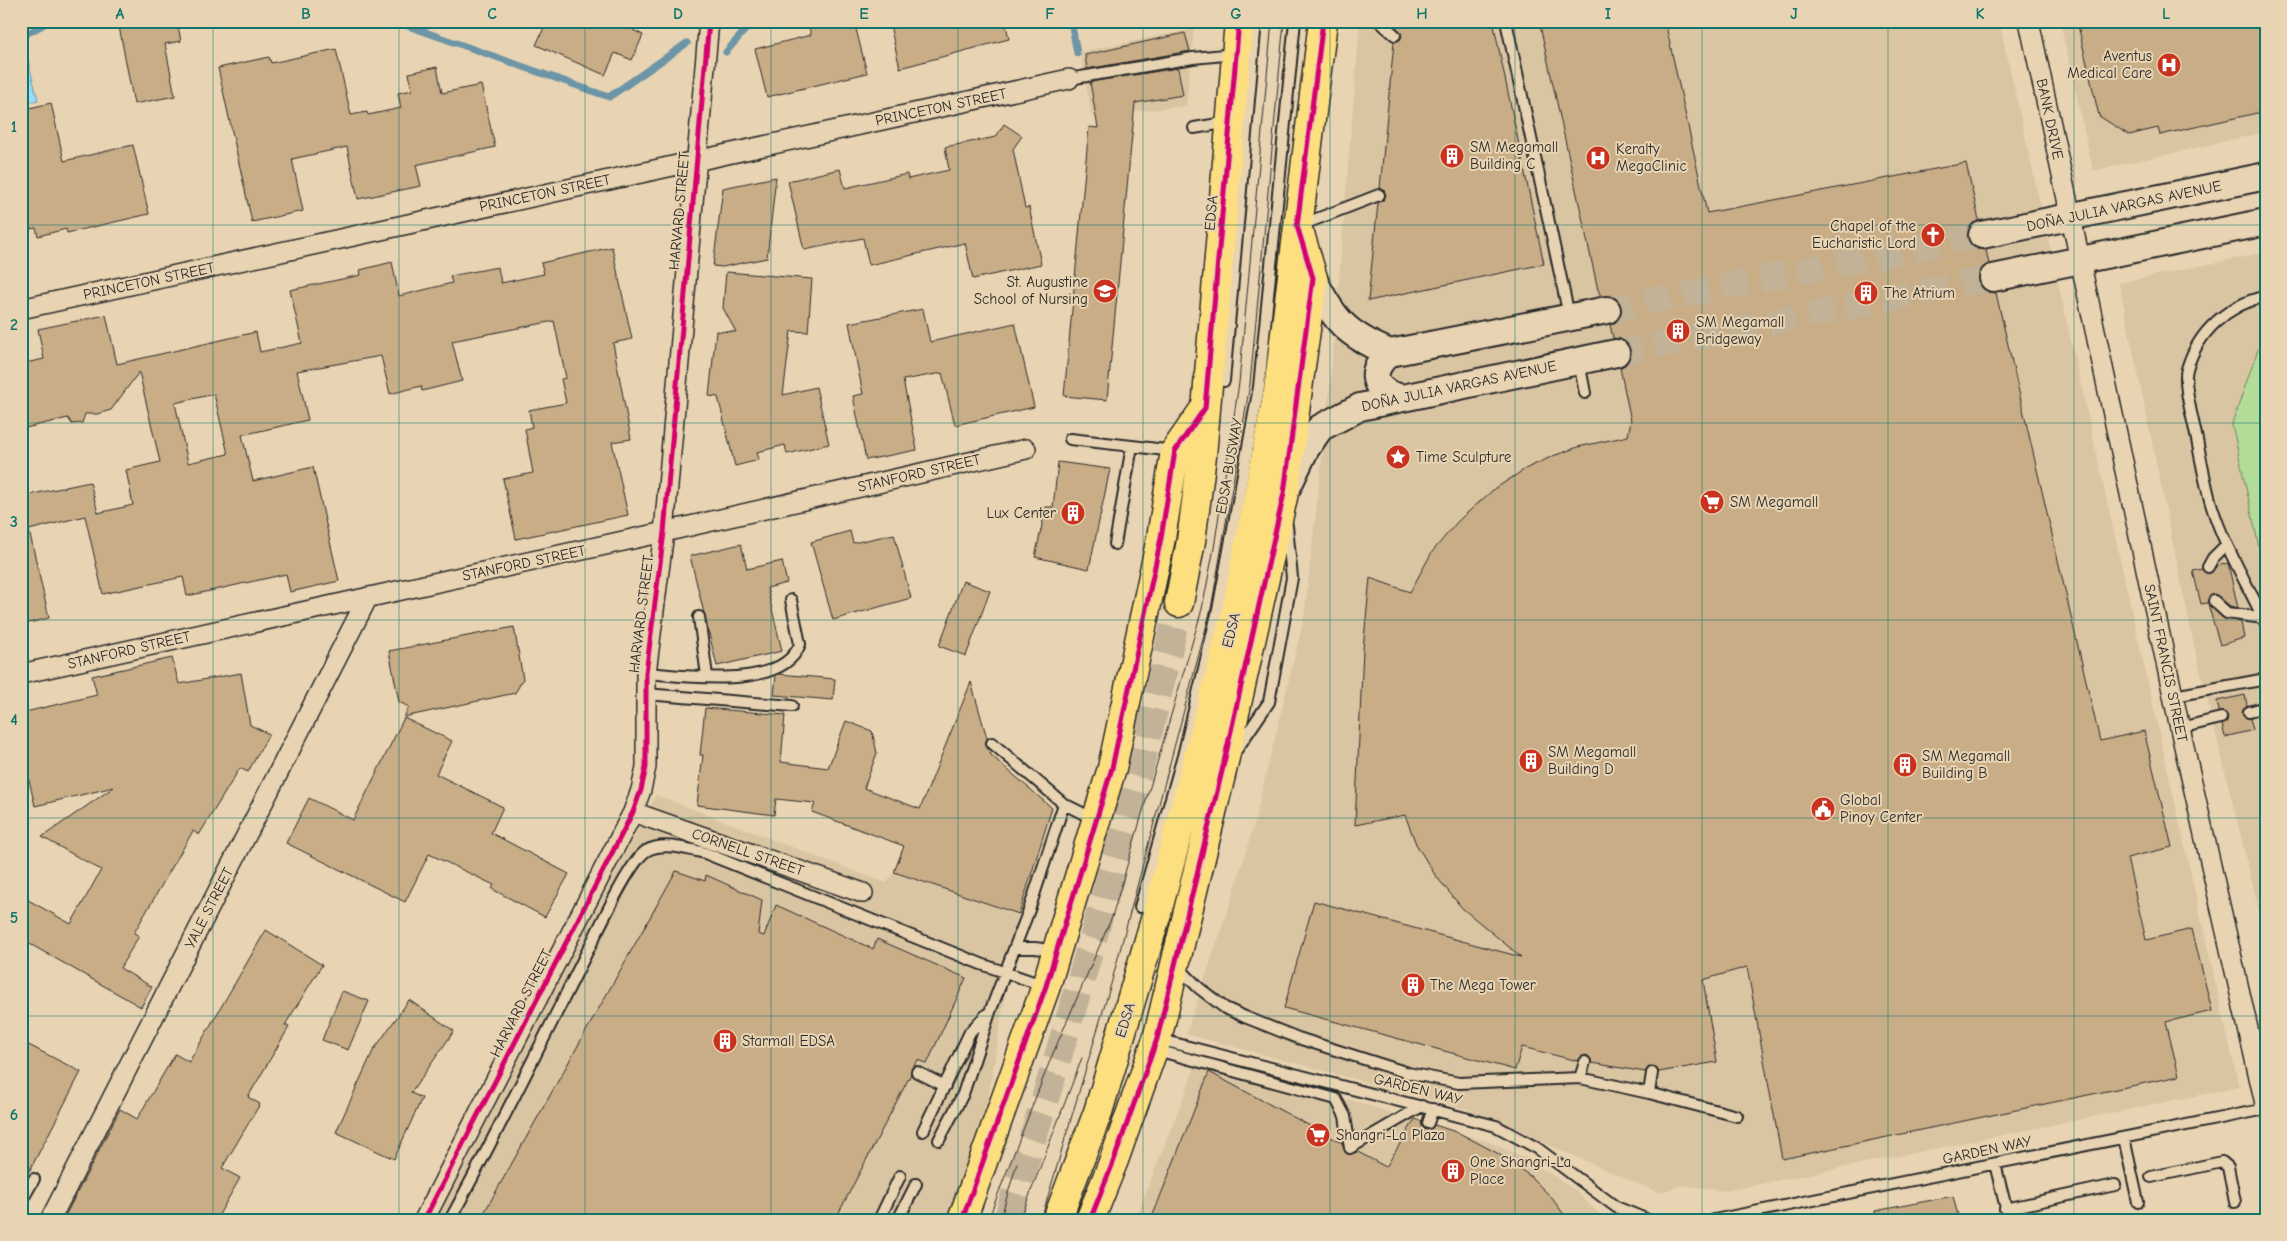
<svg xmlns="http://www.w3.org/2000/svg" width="2287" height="1241" font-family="'Comic Neue',sans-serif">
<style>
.built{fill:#dac5a3}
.green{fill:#b3dc99;stroke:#6f8462}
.water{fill:#97dcfa;stroke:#6c95a7}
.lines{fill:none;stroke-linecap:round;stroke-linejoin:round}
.stream{stroke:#6c95a7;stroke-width:7}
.building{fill:#c8ad87;stroke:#2b2b2b;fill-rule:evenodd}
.secondary-tunnel{stroke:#c2b297;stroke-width:26;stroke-dasharray:26 13;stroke-linecap:butt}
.highway-tunnel{stroke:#c2b297;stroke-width:28;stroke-dasharray:28 14;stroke-linecap:butt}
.lane-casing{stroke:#2b2b2b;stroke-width:14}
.street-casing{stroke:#2b2b2b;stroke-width:22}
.secondary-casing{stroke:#2b2b2b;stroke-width:30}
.highway-casing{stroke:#2b2b2b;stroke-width:31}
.lane{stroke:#e8d4b2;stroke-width:10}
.street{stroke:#e8d4b2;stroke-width:19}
.secondary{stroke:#e8d4b2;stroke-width:26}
.highway{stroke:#fddf80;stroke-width:28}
.tram{stroke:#2b2b2b;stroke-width:1}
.cycleway-casing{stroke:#e8d4b2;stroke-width:8}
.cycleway{stroke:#d6006c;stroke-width:5}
.grid{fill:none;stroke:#0f766e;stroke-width:1;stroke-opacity:0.55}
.labels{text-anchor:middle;stroke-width:4;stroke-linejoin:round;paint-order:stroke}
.poi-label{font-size:15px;fill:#2b2b2b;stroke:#e8d4b2;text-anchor:start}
.street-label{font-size:15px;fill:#2b2b2b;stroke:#e8d4b2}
.neatline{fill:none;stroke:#0f766e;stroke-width:2}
.grid-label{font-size:16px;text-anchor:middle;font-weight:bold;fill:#0f766e}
</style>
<rect width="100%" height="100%" fill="#e8d4b2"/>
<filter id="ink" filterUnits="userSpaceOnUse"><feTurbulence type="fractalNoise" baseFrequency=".02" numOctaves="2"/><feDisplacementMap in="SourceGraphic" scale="10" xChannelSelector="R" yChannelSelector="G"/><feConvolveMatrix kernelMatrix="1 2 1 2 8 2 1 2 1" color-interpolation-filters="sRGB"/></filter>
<g filter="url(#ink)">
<path class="built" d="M 1360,21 L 1999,21 L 2239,1087 L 1726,1191 L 1682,1185 L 1659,1193 L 1466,1109 L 1186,1034 L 1232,898 L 1254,824 L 1304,618 L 1330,387 Z
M 2060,21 L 2266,21 L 2266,132 L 2093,171 Z
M 1194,29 L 1186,106 L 1092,116 L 1080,52 Z
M 2266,252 L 2266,939 L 2194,645 L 2119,283 Z
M 656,795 L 886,883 L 894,872 L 1018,914 L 985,1119 L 947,1220 L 433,1220 Z
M 1200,1055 L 1489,1142 L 1526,1158 L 1575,1190 L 1605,1220 L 1135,1220 Z"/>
<path class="green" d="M 2266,346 L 2266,579 L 2232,424 L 2258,349 Z"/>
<path class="water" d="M 26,53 L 38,100 L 21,104 L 21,54 Z"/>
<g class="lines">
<path class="stream" d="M 394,21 L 609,97 L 687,43
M 1071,21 L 1077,53
M 21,37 L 50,21
M 726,52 L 753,21"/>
</g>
<path class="building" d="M 118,21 L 177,21 L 181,41 L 165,44 L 175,96 L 134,104 Z
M 547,21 L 637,21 L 633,30 L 643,35 L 632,60 L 615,53 L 605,75 L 536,45 Z
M 821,21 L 854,21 L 867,73 L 767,97 L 755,49 L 811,35 L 808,24 Z
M 889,21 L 1005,21 L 1009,39 L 900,68 Z
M 1397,21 L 1493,21 L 1544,264 L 1368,301 L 1378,203 L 1386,196 L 1384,190 L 1380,188 L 1394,42 L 1400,40 L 1402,36 L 1396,27 Z
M 1539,21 L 1665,21 L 1707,213 L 1966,163 L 1979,220 L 1972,224 L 1968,230 L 1967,239 L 1971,245 L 1977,249 L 1986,250 L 1989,264 L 1979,273 L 1978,281 L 1982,288 L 1988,292 L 1996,293 L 2100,741 L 2144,731 L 2172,847 L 2127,858 L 2146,940 L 2192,929 L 2212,1011 L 2166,1022 L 2179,1076 L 1782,1159 L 1747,967 L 1703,980 L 1717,1062 L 1659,1072 L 1653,1066 L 1649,1067 L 1645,1072 L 1592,1063 L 1590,1058 L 1587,1055 L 1581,1057 L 1578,1061 L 1522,1047 L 1515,1070 L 1284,1008 L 1314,901 L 1521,957 L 1462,908 L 1435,875 L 1416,844 L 1405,815 L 1355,825 L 1363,649 L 1370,578 L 1410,592 L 1432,552 L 1458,521 L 1493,490 L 1525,469 L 1553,456 L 1578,447 L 1628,436 L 1631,421 L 1620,368 L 1626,364 L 1630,358 L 1631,350 L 1627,343 L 1620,339 L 1613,338 L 1610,325 L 1616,322 L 1621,315 L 1622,307 L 1618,300 L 1611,296 L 1601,296 L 1598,290 Z
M 2077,21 L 2266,21 L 2266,111 L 2160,135 L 2158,128 L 2129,135 L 2099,116 Z
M 1185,33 L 1190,51 L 1087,69 L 1085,55 Z
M 336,49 L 351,115 L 367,112 L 368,115 L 401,108 L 398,93 L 412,90 L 409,73 L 437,67 L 442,93 L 481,85 L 495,147 L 416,165 L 421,186 L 358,199 L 347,147 L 292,159 L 303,211 L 252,222 L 218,68 L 269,57 L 271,63 Z
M 1178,68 L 1183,95 L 1135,103 L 1107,400 L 1064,396 L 1089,127 L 1098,128 L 1090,82 Z
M 51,103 L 64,161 L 133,145 L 149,214 L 67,233 L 66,229 L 38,236 L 36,228 L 21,231 L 21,110 Z
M 1004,124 L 1022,136 L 1013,149 L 1025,208 L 1029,207 L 1041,264 L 973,279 L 965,243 L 869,265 L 863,238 L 804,250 L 788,181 L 840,169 L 845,188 L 907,174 L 908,179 L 949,170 L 945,147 L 996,137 Z
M 776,177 L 767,258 L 722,267 L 713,266 L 723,188 Z
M 612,247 L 632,339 L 613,343 L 631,439 L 612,442 L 628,515 L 516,539 L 503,479 L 533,473 L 525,429 L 532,427 L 529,410 L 566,403 L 561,379 L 566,378 L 554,321 L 452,341 L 462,381 L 422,391 L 421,386 L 390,394 L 381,356 L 297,371 L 308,420 L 242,435 L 253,481 L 313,467 L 339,581 L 290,592 L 286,574 L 187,596 L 183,577 L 103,594 L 85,516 L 29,530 L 49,618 L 21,625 L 21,511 L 31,509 L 28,495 L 90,482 L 98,513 L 133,505 L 126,470 L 160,462 L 139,372 L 111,410 L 97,414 L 85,414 L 82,423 L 72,424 L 68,418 L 21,429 L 21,364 L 44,359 L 38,329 L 106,315 L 117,364 L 256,332 L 260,352 L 302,343 L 290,290 L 361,275 L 360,270 L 392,262 L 399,296 L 452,283 L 450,276 L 498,267 L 501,283 L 544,274 L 541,263 ZM 214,394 L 228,454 L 188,463 L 175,403 Z
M 726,272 L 812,279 L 808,332 L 791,331 L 783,395 L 816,387 L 829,444 L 787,454 L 785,445 L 757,452 L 759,460 L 735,466 L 718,397 L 709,396 L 716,331 L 736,332 L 723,308 Z
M 923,309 L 930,342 L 1015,323 L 1034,407 L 955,425 L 942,373 L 903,380 L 917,450 L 866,460 L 853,396 L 863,394 L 849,323 Z
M 1058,462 L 1110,469 L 1089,569 L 1035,557 L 1046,507 L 1053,507 Z
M 850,531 L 853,543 L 894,534 L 911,598 L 833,620 L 811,542 Z
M 741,544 L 747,569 L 782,561 L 787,583 L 767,588 L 782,651 L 717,666 L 690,556 Z
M 2228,563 L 2238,608 L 2230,606 L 2215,594 L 2209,597 L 2207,603 L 2201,604 L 2193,571 L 2202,569 L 2209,574 L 2217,566 Z
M 963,581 L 990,591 L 966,656 L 939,646 Z
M 2208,604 L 2223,618 L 2241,622 L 2244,638 L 2220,645 Z
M 514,627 L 523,679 L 515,693 L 404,717 L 409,707 L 399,702 L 389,651 Z
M 172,658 L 179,684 L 241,673 L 250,725 L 269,734 L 248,772 L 240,768 L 199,835 L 193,831 L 134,933 L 139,936 L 120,968 L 152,987 L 141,1007 L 21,939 L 21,896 L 71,924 L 101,870 L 42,837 L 114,787 L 35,806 L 21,746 L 21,713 L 97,695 L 92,676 Z
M 779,674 L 835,679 L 833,700 L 774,695 L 776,675 Z
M 971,682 L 987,738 L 986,746 L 992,756 L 1052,808 L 1019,914 L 894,872 L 904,846 L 812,812 L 815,803 L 776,799 L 774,815 L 697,805 L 703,755 L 700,755 L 705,708 L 785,715 L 781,762 L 828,768 L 846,721 L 872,731 L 877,753 L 864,788 L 920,809 Z
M 2245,695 L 2247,705 L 2244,708 L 2242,713 L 2245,717 L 2250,719 L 2253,730 L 2225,737 L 2222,725 L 2226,723 L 2228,717 L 2226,713 L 2219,711 L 2217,701 Z
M 404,718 L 452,741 L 436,774 L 503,807 L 491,833 L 569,874 L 545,917 L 492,889 L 494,885 L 429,854 L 405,902 L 286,843 L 309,798 L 353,820 Z
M 676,871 L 705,881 L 706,875 L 762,900 L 758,934 L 764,936 L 776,905 L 873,949 L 877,939 L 966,978 L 927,1064 L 918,1060 L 911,1069 L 911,1074 L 835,1220 L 480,1220 Z
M 266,930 L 322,965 L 285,1025 L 289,1027 L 248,1097 L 260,1104 L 222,1168 L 240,1178 L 216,1220 L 63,1220 L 120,1109 L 137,1119 L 175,1054 L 189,1062 Z
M 342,991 L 369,1001 L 348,1050 L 322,1040 Z
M 409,1000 L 454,1031 L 411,1093 L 422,1098 L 394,1159 L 336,1132 L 373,1051 Z
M 21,1041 L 81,1072 L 21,1187 Z
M 1209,1072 L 1342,1143 L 1347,1154 L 1358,1152 L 1386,1167 L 1415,1119 L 1422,1121 L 1422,1127 L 1426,1130 L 1432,1128 L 1435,1125 L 1459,1133 L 1497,1153 L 1530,1176 L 1551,1197 L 1568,1220 L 1151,1220 Z
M 1953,1196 L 1959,1220 L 1876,1220 L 1875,1211 Z"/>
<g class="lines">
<path class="secondary-tunnel" d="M 1607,310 L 1982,235
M 1616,353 L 1993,278"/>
<path class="highway-tunnel" d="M 1007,1220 C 1072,1016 1133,812 1179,603"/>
<defs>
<path id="lane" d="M 1379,21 L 1395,35
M 1506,21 L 1569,316
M 1069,79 L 1193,58 L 1235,54
M 1194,128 L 1230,122
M 1301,225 L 1379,195
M 2266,296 C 2228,305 2198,331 2187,369 C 2183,382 2191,412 2194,426 C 2200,452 2204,481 2212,507 C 2225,548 2248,585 2266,624
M 1579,362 L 1585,393
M 1224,381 L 1256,21
M 1070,439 L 1132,446
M 1115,544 L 1132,446 L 1174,451
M 2208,567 L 2213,558 L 2226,545
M 2214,601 L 2227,613 L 2263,618
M 699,617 L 707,676
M 646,673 C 686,676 783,691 800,644 L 791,600
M 646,694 L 792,706
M 2174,696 L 2266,679
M 2249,712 L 2266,707
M 2180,728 L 2221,718
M 1237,749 L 1269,702 L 1292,578 L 1287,526
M 1064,804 L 1094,819
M 1140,907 L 1183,756 L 1218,610 L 1259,387 L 1295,21
M 1015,948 L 1035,948 L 1057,951
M 1178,967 L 1199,988 L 1225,1008 L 1245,1017 L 1298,1038 L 1408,1073 L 1459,1083 L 1580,1078 L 1649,1093 L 1737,1116
M 1158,1039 L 1496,1126 L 1537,1148 L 1616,1207 L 1648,1220
M 1153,1049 L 1336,1099 L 1345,1116 L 1350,1148 L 1422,1106
M 917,1072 L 945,1086
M 1580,1078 L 1585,1062
M 1649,1093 L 1652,1073
M 1428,1123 L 1433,1109
M 923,1131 L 970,1032 L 987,1014
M 2124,1138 L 2138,1202
M 939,1140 L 963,1094 L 990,1012 L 1029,910 L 1064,804 L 992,743
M 1995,1164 L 2009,1220
M 2151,1177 L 2222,1162 L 2228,1167 L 2235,1202
M 21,1202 L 34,1179
M 2005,1209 L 2115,1185
M 450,1220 C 497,1133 541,1044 585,956 C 596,935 629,862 646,851 C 662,841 688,849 705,853 L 981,964 L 1045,986
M 879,1220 L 900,1176
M 898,1220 L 916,1184
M 1714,1220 L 2266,1109"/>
<path id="street" d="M 2029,21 L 2181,733 L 2266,1108
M 21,309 L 1069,79
M 21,674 L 664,532 L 1026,449
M 633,812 L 863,893
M 50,1220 L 368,597
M 424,1220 L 633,812 L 641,790 L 646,767 L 646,673 L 664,532 L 709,21"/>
<path id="secondary" d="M 1982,235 L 2266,176
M 1313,278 C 1333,320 1347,335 1390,353 L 1607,310
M 1993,278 L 2266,222
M 1390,353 C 1367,369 1373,393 1400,397
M 1288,486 L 1305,450 L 1320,428 L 1360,407 L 1616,353"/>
<path id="highway" d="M 1179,603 L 1191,541 L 1202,456 L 1239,21
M 962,1220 L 1046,986 L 1112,768 L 1161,538 L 1175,451 L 1205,408
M 1057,1220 L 1098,1112 L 1157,913 L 1236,612 L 1278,391 L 1323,21
M 1090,1220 L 1114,1160 L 1157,1039 L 1222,771 L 1284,493 L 1313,278 L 1301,237"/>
</defs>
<use href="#lane" class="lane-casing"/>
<use href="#street" class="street-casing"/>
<use href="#secondary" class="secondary-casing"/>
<use href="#highway" class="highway-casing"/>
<use href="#lane" class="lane"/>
<use href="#street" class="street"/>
<use href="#secondary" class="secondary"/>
<use href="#highway" class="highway"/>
<path class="tram" d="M 988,1220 L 1051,1058 L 1112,917 L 1202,609 L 1214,548 L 1239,383 L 1272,21
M 1000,1220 L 1017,1163
M 1020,1220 L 1082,1058
M 1041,1220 L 1111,984 L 1211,609 L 1250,384 L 1284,21"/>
<defs>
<path id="cycleway" d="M 424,1220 L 633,812 L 641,790 L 646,767 L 646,673 L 664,532 L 709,21
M 962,1220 L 1046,986 L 1112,768 L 1161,538 L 1175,451 L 1205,408 L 1239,21
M 1090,1220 L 1114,1160 L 1157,1039 L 1222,771 L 1284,493 L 1313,278 L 1297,226 L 1323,21"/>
</defs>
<use href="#cycleway" class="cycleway-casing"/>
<use href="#cycleway" class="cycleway"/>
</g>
</g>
<path class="grid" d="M 213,21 L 213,1220M 399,21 L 399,1220M 585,21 L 585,1220M 771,21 L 771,1220M 958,21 L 958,1220M 1143,21 L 1143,1220M 1330,21 L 1330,1220M 1515,21 L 1515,1220M 1702,21 L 1702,1220M 1888,21 L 1888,1220M 2074,21 L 2074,1220M 21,225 L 2266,225M 21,423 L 2266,423M 21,620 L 2266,620M 21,818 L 2266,818M 21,1016 L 2266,1016"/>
<defs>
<symbol id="hospital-disc" viewBox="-11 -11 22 22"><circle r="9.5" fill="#c8321e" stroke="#e8d4b2"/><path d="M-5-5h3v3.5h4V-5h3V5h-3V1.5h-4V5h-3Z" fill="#fff"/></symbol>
<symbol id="building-disc" viewBox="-11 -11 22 22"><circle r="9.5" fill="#c8321e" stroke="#e8d4b2"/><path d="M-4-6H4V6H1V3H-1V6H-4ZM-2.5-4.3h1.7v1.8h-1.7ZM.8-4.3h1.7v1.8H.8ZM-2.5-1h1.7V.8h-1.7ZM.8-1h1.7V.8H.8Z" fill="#fff"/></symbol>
<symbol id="church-disc" viewBox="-11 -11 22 22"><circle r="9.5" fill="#c8321e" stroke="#e8d4b2"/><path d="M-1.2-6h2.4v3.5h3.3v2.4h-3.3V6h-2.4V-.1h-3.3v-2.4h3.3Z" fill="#fff"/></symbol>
<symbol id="university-disc" viewBox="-11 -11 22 22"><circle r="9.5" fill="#c8321e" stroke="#e8d4b2"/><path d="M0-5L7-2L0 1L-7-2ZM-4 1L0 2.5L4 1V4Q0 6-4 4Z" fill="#fff"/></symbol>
<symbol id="sight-disc" viewBox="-11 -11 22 22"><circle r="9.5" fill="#c8321e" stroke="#e8d4b2"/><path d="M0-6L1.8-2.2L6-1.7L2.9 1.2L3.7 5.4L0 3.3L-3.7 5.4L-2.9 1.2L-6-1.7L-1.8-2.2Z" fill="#fff"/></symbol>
<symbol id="supermarket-disc" viewBox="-11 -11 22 22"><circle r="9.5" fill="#c8321e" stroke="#e8d4b2"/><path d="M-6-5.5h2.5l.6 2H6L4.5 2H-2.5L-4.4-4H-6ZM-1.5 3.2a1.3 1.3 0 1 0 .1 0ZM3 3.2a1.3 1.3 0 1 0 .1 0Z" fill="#fff"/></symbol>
<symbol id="civic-disc" viewBox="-11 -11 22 22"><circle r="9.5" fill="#c8321e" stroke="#e8d4b2"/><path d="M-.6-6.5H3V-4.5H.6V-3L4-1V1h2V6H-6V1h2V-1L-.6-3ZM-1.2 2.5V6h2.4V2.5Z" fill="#fff"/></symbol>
</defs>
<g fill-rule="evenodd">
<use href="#hospital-disc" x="2155" y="51" width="28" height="28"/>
<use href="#building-disc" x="1438" y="142" width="28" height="28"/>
<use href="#hospital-disc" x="1584" y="144" width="28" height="28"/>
<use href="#church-disc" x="1919" y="221" width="28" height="28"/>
<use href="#university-disc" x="1091" y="277" width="28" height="28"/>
<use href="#building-disc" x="1852" y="279" width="28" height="28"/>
<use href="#building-disc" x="1664" y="317" width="28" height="28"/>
<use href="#sight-disc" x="1384" y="443" width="28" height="28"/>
<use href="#supermarket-disc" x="1698" y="488" width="28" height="28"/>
<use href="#building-disc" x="1059" y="499" width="28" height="28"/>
<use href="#building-disc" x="1517" y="747" width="28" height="28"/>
<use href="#building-disc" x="1891" y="751" width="28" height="28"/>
<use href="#civic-disc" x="1809" y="795" width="28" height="28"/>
<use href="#building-disc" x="1399" y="971" width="28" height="28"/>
<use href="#building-disc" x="711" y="1027" width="28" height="28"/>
<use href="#supermarket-disc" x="1304" y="1121" width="28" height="28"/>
<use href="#building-disc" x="1439" y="1157" width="28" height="28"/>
</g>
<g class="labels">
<g class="poi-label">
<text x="2152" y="61" text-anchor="end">Aventus<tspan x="2152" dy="17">Medical Care</tspan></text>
<text x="1470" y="152">SM Megamall<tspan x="1470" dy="17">Building C</tspan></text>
<text x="1616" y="154">Keralty<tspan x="1616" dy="17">MegaClinic</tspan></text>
<text x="1916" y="231" text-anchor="end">Chapel of the<tspan x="1916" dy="17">Eucharistic Lord</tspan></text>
<text x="1088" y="287" text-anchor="end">St. Augustine<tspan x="1088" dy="17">School of Nursing</tspan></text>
<text x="1884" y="298">The Atrium</text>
<text x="1696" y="327">SM Megamall<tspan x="1696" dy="17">Bridgeway</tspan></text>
<text x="1416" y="462">Time Sculpture</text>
<text x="1730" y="507">SM Megamall</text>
<text x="1056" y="518" text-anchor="end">Lux Center</text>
<text x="1548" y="757">SM Megamall<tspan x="1548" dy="17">Building D</tspan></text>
<text x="1922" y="761">SM Megamall<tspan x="1922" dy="17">Building B</tspan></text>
<text x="1840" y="805">Global<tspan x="1840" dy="17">Pinoy Center</tspan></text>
<text x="1430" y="990">The Mega Tower</text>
<text x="742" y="1046">Starmall EDSA</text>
<text x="1336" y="1140">Shangri-La Plaza</text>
<text x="1470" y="1167">One Shangri-La<tspan x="1470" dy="17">Place</tspan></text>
</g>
<g class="street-label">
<text transform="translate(941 107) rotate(-12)" y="5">PRINCETON STREET</text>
<text transform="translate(2050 119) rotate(78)" y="5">BANK DRIVE</text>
<text transform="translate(545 193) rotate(-12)" y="5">PRINCETON STREET</text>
<text transform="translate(2124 206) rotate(-12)" y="5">DOÑA JULIA VARGAS AVENUE</text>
<text transform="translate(679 211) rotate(-85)" y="5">HARVARD STREET</text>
<text transform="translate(1211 213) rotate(-85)" y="5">EDSA</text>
<text transform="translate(149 281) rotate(-12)" y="5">PRINCETON STREET</text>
<text transform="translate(1459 386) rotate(-12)" y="5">DOÑA JULIA VARGAS AVENUE</text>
<text transform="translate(1229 466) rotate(-80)" y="5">EDSA BUSWAY</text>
<text transform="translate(919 473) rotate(-13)" y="5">STANFORD STREET</text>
<text transform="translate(524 563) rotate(-12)" y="5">STANFORD STREET</text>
<text transform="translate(641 614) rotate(-83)" y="5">HARVARD STREET</text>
<text transform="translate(1231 630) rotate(-76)" y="5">EDSA</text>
<text transform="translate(129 650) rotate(-13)" y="5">STANFORD STREET</text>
<text transform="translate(2166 663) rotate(78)" y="5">SAINT FRANCIS STREET</text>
<text transform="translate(748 852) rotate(19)" y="5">CORNELL STREET</text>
<text transform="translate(209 908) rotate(-63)" y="5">YALE STREET</text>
<text transform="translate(521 1003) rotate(-63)" y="5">HARVARD STREET</text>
<text transform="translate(1125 1020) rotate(-73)" y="5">EDSA</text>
<text transform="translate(1418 1089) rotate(14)" y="5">GARDEN WAY</text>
<text transform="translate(1987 1150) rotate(-12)" y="5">GARDEN WAY</text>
</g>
</g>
<rect width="2287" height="1241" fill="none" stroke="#e8d4b2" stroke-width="55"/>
<rect x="28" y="28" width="2232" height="1186" class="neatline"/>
<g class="grid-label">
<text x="120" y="19">A</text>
<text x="306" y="19">B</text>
<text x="492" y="19">C</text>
<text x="678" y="19">D</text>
<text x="864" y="19">E</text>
<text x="1050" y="19">F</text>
<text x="1236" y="19">G</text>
<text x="1422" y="19">H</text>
<text x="1608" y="19">I</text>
<text x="1794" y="19">J</text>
<text x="1980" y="19">K</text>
<text x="2166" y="19">L</text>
<text x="14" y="132">1</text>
<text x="14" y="330">2</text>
<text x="14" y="527">3</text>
<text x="14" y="725">4</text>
<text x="14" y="923">5</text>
<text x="14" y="1120">6</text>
</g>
</svg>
